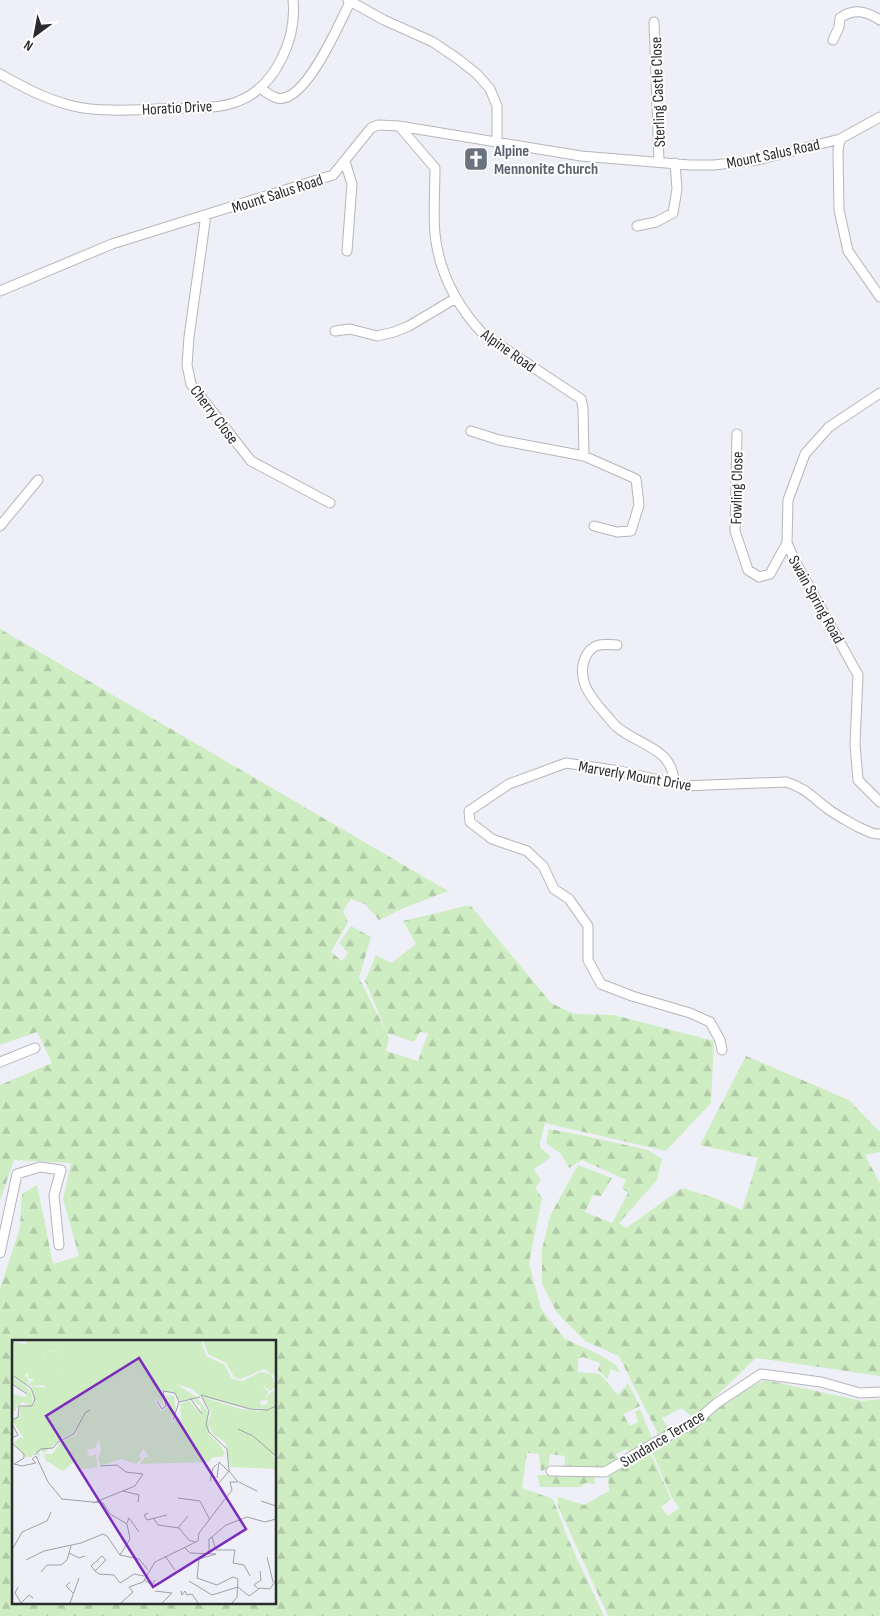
<svg xmlns="http://www.w3.org/2000/svg" width="880" height="1616" font-family="'Sofia Sans Condensed',sans-serif">
<style>
.forest{fill:url(#forest-firs);fill-rule:evenodd}
.lines{fill:none;stroke-linecap:round;stroke-linejoin:round}
.minor-casing{stroke:#b5b6bd;stroke-width:11}
.minor{stroke:#fff;stroke-width:9}
.labels{text-anchor:middle;stroke-width:4;stroke-linejoin:round;paint-order:stroke}
.street-label{font-size:16px;fill:#2a2b2e;stroke:#fff}
.worship-label{font-size:16px;font-weight:bold;fill:#5b616d;stroke:#fff;text-anchor:start}
.inset-road{fill:none;stroke:#a0a1a7;stroke-width:1}
.view{fill:#7b2cbf;fill-opacity:0.15;stroke:#7b2cbf;stroke-width:2.5}
.inset-edge{fill:none;stroke:#2a2b2e;stroke-width:2.5}
</style>
<defs>
<pattern id="forest-firs" width="22" height="20" patternUnits="userSpaceOnUse" patternTransform="scale(1.25)"><rect width="22" height="20" fill="#ceedc3"/><path d="M5 1l3.5 6h-7zM16 11l3.5 6h-7z" fill="#b1cba8"/></pattern>
</defs>
<rect width="100%" height="100%" fill="#eff0f7"/>
<path class="forest" d="M 0,629 L 448,891 L 406,907 L 379,920 L 365,904 L 351,899 L 343,911 L 348,922 L 331,952 L 342,961 L 348,953 L 339,943 L 351,926 L 371,937 L 359,978 L 387,1033 L 365,981 L 376,955 L 391,963 L 416,944 L 403,921 L 470,905 L 551,1003 L 574,1014 L 614,1015 L 714,1041 L 711,1103 L 666,1151 L 545,1123 L 539,1146 L 551,1157 L 534,1169 L 541,1181 L 535,1187 L 542,1198 L 529,1263 L 541,1309 L 565,1339 L 596,1353 L 615,1364 L 621,1373 L 611,1369 L 607,1379 L 598,1370 L 600,1363 L 583,1357 L 578,1359 L 578,1372 L 600,1374 L 618,1395 L 628,1383 L 640,1406 L 623,1414 L 630,1426 L 638,1422 L 635,1412 L 640,1409 L 653,1441 L 632,1454 L 626,1449 L 616,1454 L 618,1461 L 604,1467 L 564,1469 L 565,1456 L 550,1454 L 548,1468 L 541,1471 L 539,1454 L 527,1453 L 522,1488 L 553,1499 L 569,1541 L 604,1616 L 0,1616 L 0,1288 L 20,1228 L 22,1194 L 37,1185 L 53,1264 L 79,1256 L 63,1199 L 71,1163 L 14,1160 L 0,1201 L 0,1085 L 52,1063 L 37,1032 L 0,1045 ZM 420,1032 L 428,1033 L 418,1061 L 386,1051 L 389,1038 L 387,1033 L 414,1042 ZM 14,1341 L 275,1341 L 275,1602 L 14,1602 Z
M 746,1056 L 849,1100 L 880,1132 L 880,1152 L 865,1155 L 880,1183 L 880,1376 L 756,1358 L 693,1418 L 682,1408 L 662,1418 L 670,1431 L 659,1436 L 619,1356 L 585,1341 L 557,1313 L 542,1284 L 542,1249 L 550,1216 L 578,1165 L 612,1178 L 601,1196 L 593,1195 L 585,1212 L 612,1223 L 628,1193 L 622,1188 L 626,1180 L 582,1160 L 569,1168 L 561,1154 L 546,1143 L 549,1129 L 581,1135 L 648,1150 L 662,1159 L 657,1180 L 619,1223 L 626,1228 L 682,1188 L 712,1197 L 742,1210 L 758,1158 L 700,1145 Z
M 765,1380 L 862,1401 L 880,1399 L 880,1616 L 608,1616 L 558,1506 L 558,1497 L 584,1505 L 609,1491 L 608,1474 L 616,1472 L 650,1452 L 671,1499 L 661,1507 L 668,1516 L 679,1508 L 672,1498 L 652,1452 L 740,1392 Z
M 537,1475 L 594,1475 L 595,1484 L 586,1483 L 580,1487 L 540,1487 Z"/>
<g class="lines">
<defs>
<path id="minor" d="M 348,0 L 384,20 L 433,42 L 458,59 L 477,74 L 490,89 L 497,106 L 497,142
M 654,22 L 659,161
M 833,40 L 839,27 L 840,18 C 854,8 866,11 880,20
M 0,74 C 25,88 45,99 73,106 C 97,112 131,110 156,109 C 179,108 219,110 239,101 C 276,86 297,38 293,0
M 260,88 C 265,91 271,97 277,98 C 305,105 340,22 350,2
M 399,126 L 435,168 C 435,190 433,212 435,234 C 439,273 457,306 483,334 L 581,399 L 583,408 L 584,456
M 840,139 L 838,151 L 839,210 L 848,251 L 880,297
M 345,162 L 352,184 L 347,251
M 206,215 L 189,337 L 187,365 L 191,384 L 251,461 L 330,503
M 637,226 L 656,222 L 673,213 L 677,189 L 675,163
M 0,291 L 112,244 L 333,175 L 371,128 L 378,125 L 399,126 L 581,156 L 690,165 L 714,165 L 757,160 L 840,139 L 880,117
M 335,331 L 350,329 L 377,336 L 394,332 L 409,326 L 456,298
M 880,393 L 829,427 L 805,454 L 788,500 L 787,543 L 796,563 L 858,675 L 855,744 L 858,780 L 880,802
M 471,431 L 499,440 L 584,456 L 636,479 L 639,505 L 631,531 L 617,532 L 594,526
M 737,434 L 735,531 L 748,570 L 759,577 L 770,574 L 787,543
M 0,526 L 38,480
M 617,645 C 603,644 592,642 585,658 C 576,681 592,699 607,716 C 610,719 613,724 617,727 C 631,739 650,744 663,756 C 671,764 674,773 674,784
M 722,1050 L 720,1040 L 710,1022 L 690,1013 L 632,996 L 601,984 L 588,960 L 588,926 L 569,899 L 554,889 L 543,866 L 527,851 L 492,839 L 470,822 L 469,811 L 509,784 L 566,763 L 620,771 L 684,786 L 786,782 C 806,788 812,797 828,809 C 837,816 848,821 858,827 C 866,830 872,835 880,834
M 0,1062 L 35,1048
M 0,1253 L 17,1174 L 40,1167 L 61,1170 L 54,1195 L 59,1245
M 551,1471 L 605,1472 L 656,1442 L 694,1423 L 717,1403 L 761,1374 L 821,1382 L 860,1393 L 880,1392"/>
</defs>
<use href="#minor" class="minor-casing"/>
<use href="#minor" class="minor"/>
</g>
<defs>
<symbol id="church-square" viewBox="-11 -11 22 22"><rect x="-9" y="-9" width="18" height="18" rx="4" fill="#6b7280" stroke="#fff"/><path d="M-1.2-6h2.4v3.5h3.3v2.4h-3.3V6h-2.4V-.1h-3.3v-2.4h3.3Z" fill="#fff"/></symbol>
</defs>
<g fill-rule="evenodd">
<use href="#church-square" x="462" y="145" width="28" height="28"/>
</g>
<g class="labels">
<g class="street-label">
<text transform="translate(657 92) rotate(-92)" y="6">Sterling Castle Close</text>
<text transform="translate(177 107) rotate(-3)" y="6">Horatio Drive</text>
<text transform="translate(773 153) rotate(-12)" y="6">Mount Salus Road</text>
<text transform="translate(277 193) rotate(-18)" y="6">Mount Salus Road</text>
<text transform="translate(509 350) rotate(35)" y="6">Alpine Road</text>
<text transform="translate(215 414) rotate(53)" y="6">Cherry Close</text>
<text transform="translate(736 488) rotate(-89)" y="6">Fowling Close</text>
<text transform="translate(817 599) rotate(61)" y="6">Swain Spring Road</text>
<text transform="translate(635 775) rotate(10)" y="6">Marverly Mount Drive</text>
<text transform="translate(662 1438) rotate(-31)" y="6">Sundance Terrace</text>
</g>
<g class="worship-label">
<text x="494" y="156">Alpine<tspan x="494" dy="18">Mennonite Church</tspan></text>
</g>
</g>
<g transform="translate(12 1340)">
<rect width="264" height="264" fill="#eff0f7"/>
<path d="M 37,10 L 47,13 L 47,32 L 50,38 L 47,40 L 38,40 L 31,19 Z" fill="#ceedc3"/>
<path d="M 15,1 L 189,1 L 194,16 L 213,25 L 220,39 L 231,41 L 249,32 L 259,34 L 264,47 L 258,51 L 252,46 L 251,47 L 257,52 L 254,55 L 255,60 L 247,61 L 250,66 L 256,63 L 255,56 L 262,50 L 264,65 L 256,69 L 234,68 L 188,56 L 180,49 L 164,44 L 185,57 L 167,61 L 163,52 L 148,51 L 152,66 L 145,59 L 143,61 L 149,71 L 156,67 L 153,55 L 162,56 L 164,72 L 158,80 L 161,82 L 166,77 L 169,79 L 168,64 L 177,60 L 190,75 L 188,66 L 180,59 L 186,59 L 196,72 L 197,94 L 209,106 L 213,114 L 209,117 L 201,117 L 197,122 L 128,124 L 133,117 L 137,117 L 131,109 L 127,116 L 130,118 L 124,124 L 109,119 L 89,126 L 86,119 L 89,111 L 87,100 L 83,108 L 75,110 L 77,117 L 84,114 L 85,127 L 71,129 L 63,127 L 66,124 L 62,122 L 51,131 L 33,120 L 32,114 L 40,114 L 49,102 L 64,95 L 67,85 L 62,94 L 50,98 L 32,113 L 28,110 L 27,118 L 23,111 L 20,117 L 13,117 L 2,103 L 8,97 L 12,99 L 0,80 L 8,75 L 8,67 L 22,64 L 20,46 L 33,48 L 32,45 L 15,46 L 22,39 L 16,38 L 16,32 L 13,35 L 17,41 L 14,46 L 0,34 L 2,2 L 13,4 ZM 37,10 L 47,12 L 40,27 L 43,34 L 50,35 L 47,40 L 38,40 L 38,29 L 31,18 ZM 191,1 L 264,1 L 264,37 L 252,29 L 229,39 L 222,37 L 214,23 L 196,14 ZM 0,36 L 18,50 L 21,58 L 19,65 L 10,62 L 0,74 L 0,54 L 13,57 L 16,54 L 0,43 ZM 190,57 L 229,69 L 248,71 L 264,66 L 264,111 L 261,114 L 264,129 L 218,127 L 214,103 L 202,95 L 196,84 L 199,72 Z" fill="#ceedc3" fill-rule="evenodd"/>
<path class="inset-road" d="M 0,24 L 1,1M 0,35 L 19,48 L 23,59 L 20,66 L 7,66 L 6,77 L 0,80M 0,44 L 15,54M 178,58 L 190,74M 145,61 L 150,69 L 154,66 L 151,51 L 163,53 L 167,62 L 188,57M 161,80 L 167,62M 0,84 L 6,95 L 0,98M 226,89 L 241,96 L 264,116M 0,103 L 12,114 L 12,118 L 2,124 L 10,126 L 24,123 L 20,119 L 24,116 L 36,142 L 50,159 L 91,163 L 98,174 L 115,184 L 118,199 L 108,215 L 127,219 L 136,230M 22,115 L 29,109 L 41,108 L 46,102 L 62,94 L 73,73 L 78,70M 205,138 L 207,122 L 216,131M 198,141 L 201,128 L 205,124M 227,142 L 245,151M 207,143 L 217,131M 111,151 L 127,155 L 126,162M 166,158 L 188,161 L 198,180M 249,161 L 264,166M 81,163 L 123,146 L 131,134 L 114,132 L 105,125 L 88,126M 136,173 L 132,175 L 135,180 L 155,175M 142,179 L 146,185 L 167,188 L 177,200 L 183,202M 115,183 L 117,178 L 127,192M 166,188 L 176,176M 172,207 L 178,213 L 204,214 L 187,219 L 185,238 L 205,245 L 221,237 L 226,239 L 225,257 L 220,263M 0,210 L 10,192 L 35,181 L 39,172M 197,212 L 197,199 L 200,197M 57,213 L 67,218 L 73,216M 153,216 L 163,230M 255,217 L 261,242M 14,220 L 32,211 L 69,203 L 91,194 L 95,196 L 108,215M 83,231 L 94,220 L 90,216 L 79,226 L 80,227 L 83,231 L 87,234 L 102,235 L 108,243 L 122,234 L 132,236M 29,232 L 35,225 L 49,225 L 55,220 L 59,206M 238,236 L 232,225 L 221,223 L 223,210 L 204,210 L 200,197 L 214,185 L 235,177 L 253,182 L 264,179M 132,240 L 140,245 L 143,240M 177,241 L 200,255 L 226,247 L 237,256 L 248,248 L 258,249 L 264,240M 58,242 L 54,246 L 62,254M 6,247 L 3,253 L 9,263M 247,249 L 242,245 L 249,240 L 248,231M 143,251 L 160,253 L 150,263M 169,251 L 170,255 L 173,251 L 175,255 L 180,254 L 186,263M 9,263 L 17,255 L 21,258M 58,263 L 67,238M 109,263 L 121,252 L 117,247 L 131,242 L 143,222 L 186,201 L 187,193 L 220,150 L 218,142 L 226,142 L 217,131 L 215,109 L 197,92 L 194,84 L 197,71 L 189,55 L 238,69 L 255,70 L 264,66"/>
<path class="view" d="M 127,18 L 234,189 L 141,247 L 34,76 Z"/>
<rect width="264" height="264" class="inset-edge"/>
</g>
<g transform="translate(35 35) rotate(212)" stroke="#ffffff" stroke-width="4" paint-order="stroke">
<path d="M0-4L9 19L0 12L-9 19Z" fill="#2a2b2e"/>
<text y="-8" font-size="14" font-weight="bold" text-anchor="middle" fill="#2a2b2e">N</text>
</g>
</svg>
